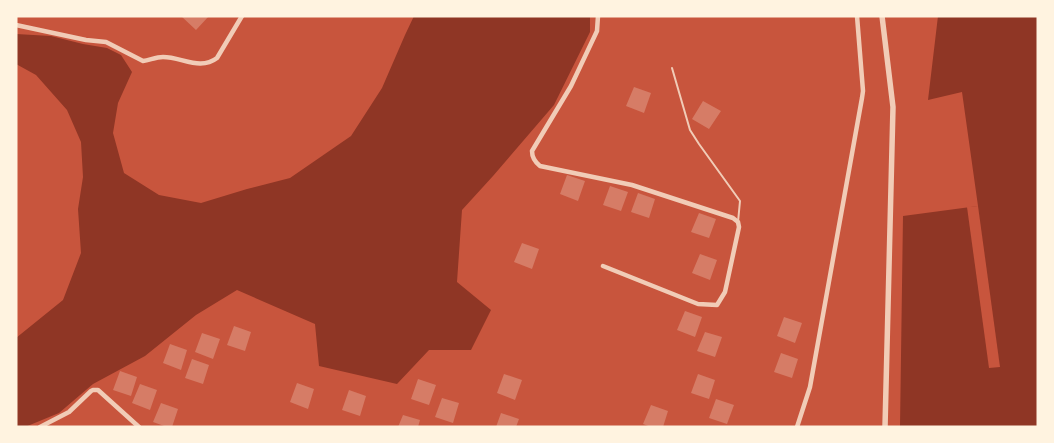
<svg xmlns="http://www.w3.org/2000/svg" width="1054" height="443" font-family="Ubuntu,sans-serif">
<style>
.water{fill:#8f3625}
.pier{fill:#c8553d}
.building{fill:#d67c66}
.lines{fill:none;stroke-linecap:round;stroke-linejoin:round}
.service{stroke:#f1ccb7;stroke-width:2}
.minor{stroke:#f1ccb7;stroke-width:4.5}
.tertiary{stroke:#f1ccb7;stroke-width:5.5}
</style>
<rect width="100%" height="100%" fill="#c8553d"/>
<path class="water" d="M 414,16 L 590,16 L 590,32 L 554,105 L 493,176 L 462,210 L 457,282 L 491,310 L 471,350 L 429,350 L 397,384 L 319,366 L 315,324 L 237,290 L 196,315 L 145,356 L 93,384 L 59,413 L 25,427 L 16,427 L 16,338 L 63,300 L 81,253 L 78,209 L 83,177 L 81,142 L 67,110 L 36,75 L 16,64 L 16,34 L 51,36 L 83,44 L 107,48 L 121,55 L 132,72 L 118,103 L 113,133 L 124,173 L 159,195 L 201,203 L 247,189 L 290,178 L 351,136 L 382,88 L 405,35 Z
M 938,16 L 1038,16 L 1038,427 L 900,427 L 903,216 L 978,206 L 962,92 L 928,100 Z"/>
<path class="pier" d="M 978,206 L 1000,367 L 989,368 L 967,207 Z"/>
<path class="building" d="M 181,16 L 209,16 L 196,30 Z
M 634,87 L 651,93 L 644,113 L 626,106 Z
M 703,101 L 721,111 L 709,129 L 692,119 Z
M 567,175 L 585,181 L 578,201 L 560,194 Z
M 610,186 L 628,192 L 621,211 L 603,205 Z
M 638,193 L 655,199 L 649,218 L 631,212 Z
M 699,213 L 716,219 L 709,238 L 691,232 Z
M 522,243 L 539,249 L 532,269 L 514,262 Z
M 700,254 L 717,260 L 710,280 L 692,273 Z
M 685,311 L 702,317 L 695,337 L 677,330 Z
M 784,317 L 802,323 L 795,343 L 777,336 Z
M 234,326 L 251,332 L 245,351 L 227,345 Z
M 705,332 L 722,337 L 715,357 L 697,351 Z
M 202,333 L 220,339 L 213,359 L 195,352 Z
M 170,344 L 187,350 L 181,370 L 163,363 Z
M 781,353 L 798,359 L 792,378 L 774,372 Z
M 192,359 L 209,365 L 203,384 L 185,378 Z
M 120,371 L 137,377 L 131,396 L 113,390 Z
M 504,374 L 522,380 L 515,400 L 497,393 Z
M 698,374 L 715,380 L 709,399 L 691,393 Z
M 418,379 L 436,385 L 429,405 L 411,399 Z
M 297,383 L 314,389 L 308,409 L 290,402 Z
M 140,384 L 157,390 L 150,410 L 132,403 Z
M 349,390 L 366,396 L 360,416 L 342,410 Z
M 442,398 L 459,403 L 453,423 L 435,417 Z
M 716,399 L 734,405 L 727,424 L 709,418 Z
M 161,403 L 178,409 L 172,427 L 167,427 L 153,422 Z
M 651,405 L 668,411 L 663,427 L 651,427 L 643,424 Z
M 501,413 L 519,419 L 516,427 L 496,427 Z
M 403,415 L 420,420 L 418,427 L 398,427 Z"/>
<g class="lines">
<path class="service" d="M 672,68 L 690,130 L 699,144 L 740,201 L 738,222"/>
<path class="minor" d="M 598,16 L 597,31 L 571,86 L 532,151 C 532,158 535,162 540,166 L 632,185 L 733,218 L 738,222 L 739,227 L 725,292 L 717,305 L 698,304 L 603,266
M 16,25 L 86,40 L 106,42 L 143,61 C 150,60 156,57 163,57 C 182,57 200,71 217,58 L 242,16
M 40,427 L 69,412 L 91,391 L 93,390 L 98,390 L 139,427
M 797,427 L 810,387 L 862,98 L 863,91 L 857,16"/>
<path class="tertiary" d="M 882,16 L 893,107 L 885,427"/>
</g>
<rect width="1054" height="443" fill="none" stroke="#fff3e0" stroke-width="35"/>
</svg>
